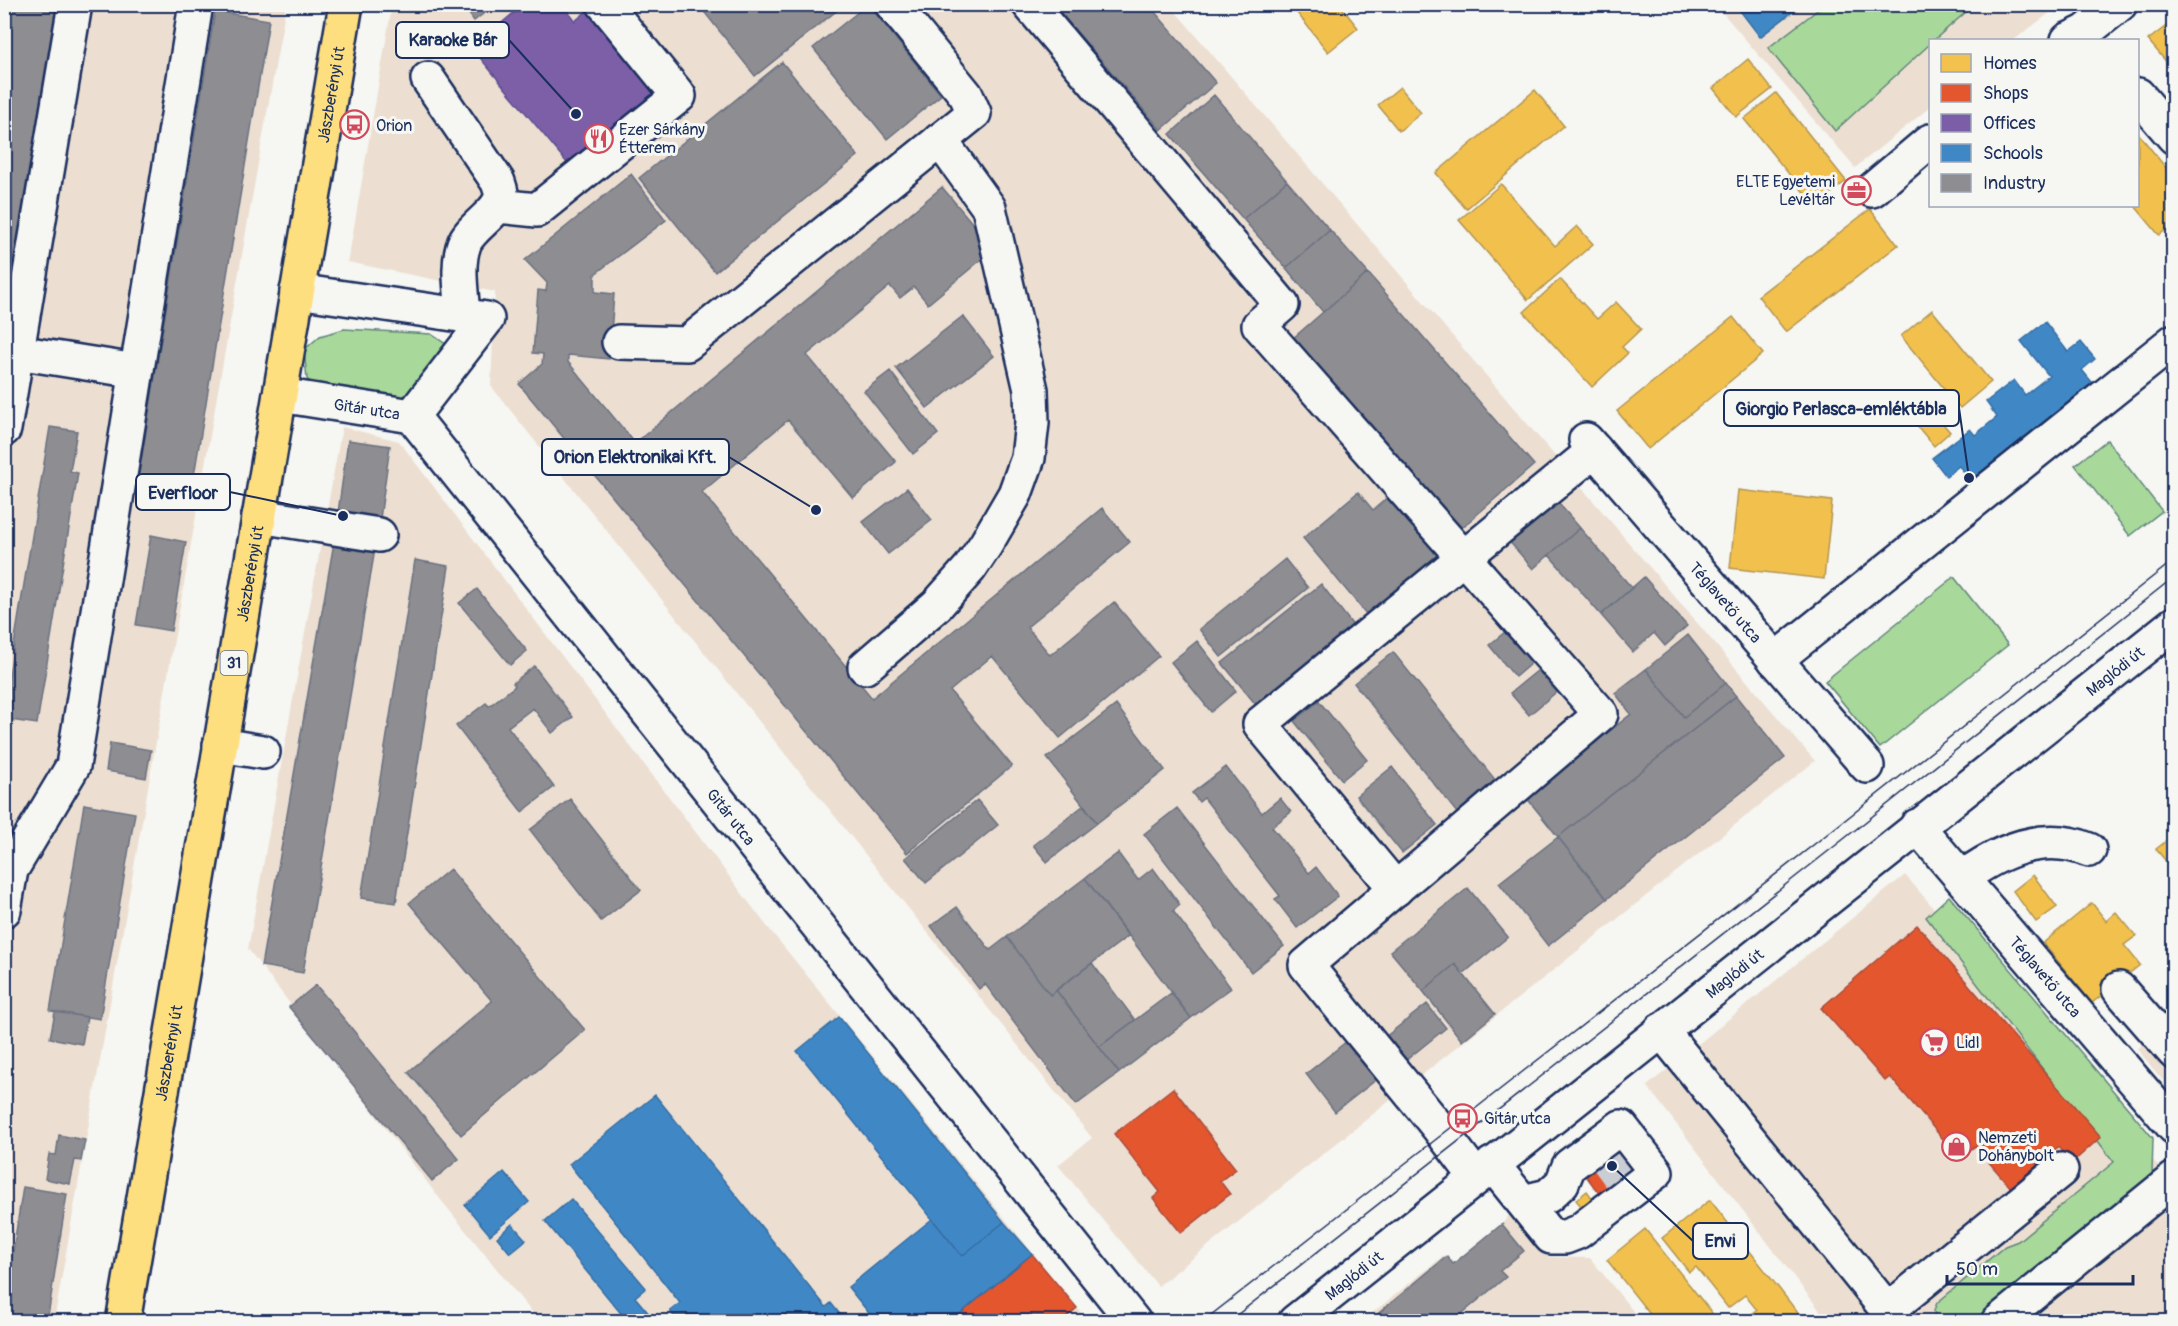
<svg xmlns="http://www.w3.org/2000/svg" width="2178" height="1326" font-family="Pangolin,sans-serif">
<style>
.built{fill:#ecdfd1}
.green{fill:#a8d99a;stroke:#62847c;stroke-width:1.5}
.homes{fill:#f2c14e;stroke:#b29553;stroke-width:1.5}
.shops{fill:#e4572e;stroke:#a84b3c;stroke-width:1.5}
.offices{fill:#7b5ea7;stroke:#5e5091;stroke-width:1.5}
.schools{fill:#3f88c5;stroke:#346da6;stroke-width:1.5}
.industry{fill:#8d8d92;stroke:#6b7182;stroke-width:1.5}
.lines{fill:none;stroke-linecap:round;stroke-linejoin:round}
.minor-tunnel{stroke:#caced4;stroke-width:33;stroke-dasharray:33 16;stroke-linecap:butt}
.minor-casing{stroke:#1b2f5e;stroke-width:38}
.major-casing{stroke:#1b2f5e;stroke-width:38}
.minor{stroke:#f6f6f2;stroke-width:33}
.major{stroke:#fedf80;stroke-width:33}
.tram{stroke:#1b2f5e;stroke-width:1.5}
.labels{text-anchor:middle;stroke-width:6;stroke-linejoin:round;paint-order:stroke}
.shield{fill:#f6f6f2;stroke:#5d6b8a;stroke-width:1.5}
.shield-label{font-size:15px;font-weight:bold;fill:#1b2f5e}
.street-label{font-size:16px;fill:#1b2f5e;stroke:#f6f6f2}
.poi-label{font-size:16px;fill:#1b2f5e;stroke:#f6f6f2;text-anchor:start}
.leader{fill:none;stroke:#1b2f5e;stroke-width:2}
.callout-dot{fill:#1b2f5e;stroke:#f6f6f2;stroke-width:2}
.callout{fill:#f6f6f2;stroke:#1b2f5e;stroke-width:2}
.callout-label{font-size:18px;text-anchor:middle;font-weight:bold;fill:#1b2f5e}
</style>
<rect width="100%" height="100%" fill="#f6f6f2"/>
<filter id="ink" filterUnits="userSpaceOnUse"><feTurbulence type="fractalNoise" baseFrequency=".0167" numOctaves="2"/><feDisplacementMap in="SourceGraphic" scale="12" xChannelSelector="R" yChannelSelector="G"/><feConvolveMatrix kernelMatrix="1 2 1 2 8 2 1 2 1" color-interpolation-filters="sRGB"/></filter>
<g filter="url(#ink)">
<path class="built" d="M 5,5 L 286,5 L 54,1321 L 5,1322 Z
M 392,5 L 1170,5 L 1815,761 L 1158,1286 L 1058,1165 L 1092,1138 L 491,386 L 495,292 L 348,262 Z
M 1716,5 L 2060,5 L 2014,40 L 1930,40 L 1930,107 L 1855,168 Z
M 342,427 L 399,441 L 766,925 L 1088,1321 L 539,1321 L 436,1194 L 248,949 Z
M 1905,875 L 2173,1183 L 2173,1321 L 1828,1321 L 1647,1086 Z
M 2173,1020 L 2173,1093 L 2137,1049 Z
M 1511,1213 L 1548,1257 L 1590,1258 L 1641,1321 L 1361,1322 L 1445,1255 L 1453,1264 L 1502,1224 Z"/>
<path class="green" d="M 1824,5 L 1824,4 L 1974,5 L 1934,40 L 1930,40 L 1930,44 L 1835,131 L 1768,48 Z
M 344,329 L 431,334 L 450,347 L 403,409 L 322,394 L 307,379 L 304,350 L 320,336 Z
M 2107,440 L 2162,511 L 2130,536 L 2075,465 Z
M 1954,577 L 2008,645 L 1880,748 L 1825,681 Z
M 1949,896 L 2153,1138 L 2152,1176 L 1973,1321 L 1935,1321 L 1934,1310 L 1937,1303 L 2005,1246 L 2018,1241 L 2114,1162 L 1926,917 Z"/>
<path class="homes" d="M 1290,4 L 1339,4 L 1358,28 L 1328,52 Z
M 2174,20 L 2174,71 L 2148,40 Z
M 1748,59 L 1772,89 L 1736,117 L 1713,88 Z
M 1400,87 L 1421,113 L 1399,131 L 1378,105 Z
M 1535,90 L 1564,126 L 1466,209 L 1436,173 Z
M 1776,93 L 1846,181 L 1815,206 L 1744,119 Z
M 2138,133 L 2174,178 L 2174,224 L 2159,235 L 2135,206 L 2138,206 Z
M 1501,184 L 1555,246 L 1577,226 L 1593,244 L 1528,300 L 1459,220 Z
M 1870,209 L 1898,245 L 1786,332 L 1758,296 Z
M 2174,253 L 2174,268 L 2167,259 Z
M 1560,279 L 1597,319 L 1616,302 L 1641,329 L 1622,347 L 1628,353 L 1592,387 L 1524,312 Z
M 1932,310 L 1991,382 L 1960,408 L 1901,336 Z
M 1733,317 L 1763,354 L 1648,449 L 1617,411 Z
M 1922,399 L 1950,432 L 1934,446 L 1906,413 Z
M 1738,490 L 1832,501 L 1824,579 L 1730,568 Z
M 2174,835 L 2174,871 L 2156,849 Z
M 2033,875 L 2057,907 L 2036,922 L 2013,891 Z
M 2092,903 L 2106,921 L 2116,912 L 2136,936 L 2124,945 L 2140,965 L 2092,1003 L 2043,943 Z
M 1587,1191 L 1593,1199 L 1582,1207 L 1576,1200 Z
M 1710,1200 L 1805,1322 L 1752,1322 L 1748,1317 L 1757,1310 L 1745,1295 L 1728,1308 L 1696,1267 L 1689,1272 L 1662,1238 Z
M 1645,1229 L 1719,1322 L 1656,1322 L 1607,1260 Z"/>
<path class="shops" d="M 1917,925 L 2101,1137 L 2072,1163 L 2058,1147 L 2011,1188 L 1975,1146 L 1960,1159 L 1890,1077 L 1885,1081 L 1821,1008 Z
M 1173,1088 L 1236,1169 L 1220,1181 L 1230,1194 L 1181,1233 L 1153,1198 L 1160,1192 L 1114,1134 Z
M 1623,1137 L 1642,1163 L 1600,1195 L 1581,1169 Z
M 1032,1254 L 1077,1308 L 1061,1322 L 950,1322 Z"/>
<path class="offices" d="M 513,4 L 562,4 L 575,21 L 588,10 L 660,97 L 572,169 L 472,48 L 517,10 Z"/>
<path class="schools" d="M 1735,4 L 1803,4 L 1760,37 Z
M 2045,322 L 2068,352 L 2081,342 L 2095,359 L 2082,370 L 2100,392 L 1978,489 L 1959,466 L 1946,476 L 1932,458 L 1970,429 L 1975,435 L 1997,417 L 1986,402 L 2014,380 L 2025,395 L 2049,376 L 2021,341 Z
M 839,1017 L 1004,1222 L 962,1256 L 797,1051 Z
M 655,1095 L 826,1307 L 831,1303 L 846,1322 L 678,1322 L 670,1311 L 680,1303 L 569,1164 Z
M 504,1172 L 529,1202 L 490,1235 L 465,1205 Z
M 571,1199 L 646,1288 L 635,1297 L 656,1322 L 628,1322 L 545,1221 Z
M 932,1219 L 962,1256 L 1004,1222 L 1032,1254 L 950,1322 L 876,1322 L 848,1287 Z
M 512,1224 L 526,1240 L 510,1253 L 497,1237 Z"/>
<path class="industry" d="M 4,4 L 57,4 L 9,312 L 4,312 Z
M 462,4 L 496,4 L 474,21 Z
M 698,4 L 845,4 L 755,76 Z
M 868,4 L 941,95 L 887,139 L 813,48 Z
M 1053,4 L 1148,4 L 1216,83 L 1161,130 Z
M 215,11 L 269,20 L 192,488 L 138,480 Z
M 782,62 L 858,156 L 715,272 L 639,178 Z
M 1214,95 L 1287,181 L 1243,219 L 1170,134 Z
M 631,174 L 666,220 L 595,274 L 595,292 L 614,294 L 609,359 L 568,355 L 568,362 L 635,443 L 942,187 L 994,249 L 928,304 L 914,287 L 900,298 L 890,286 L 807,355 L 896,462 L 853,498 L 788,420 L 702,492 L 872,698 L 1102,508 L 1130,542 L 1027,627 L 1050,655 L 1114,602 L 1159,656 L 1060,738 L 992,656 L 950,691 L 1012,766 L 907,853 L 519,384 L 542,364 L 543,354 L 533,353 L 538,290 L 546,291 L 547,283 L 525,260 Z
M 1287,181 L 1330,230 L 1286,268 L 1243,219 Z
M 1330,230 L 1368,273 L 1323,312 L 1286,268 Z
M 1368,273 L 1534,465 L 1458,531 L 1292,339 Z
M 963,316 L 994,356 L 927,408 L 896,368 Z
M 890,371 L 938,434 L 913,454 L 864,391 Z
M 50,427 L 77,431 L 70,471 L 78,473 L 37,724 L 4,719 L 4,705 Z
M 348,440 L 390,446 L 379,526 L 337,520 Z
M 907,488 L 932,520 L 888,554 L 863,522 Z
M 1358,492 L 1373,510 L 1394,492 L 1443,550 L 1367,615 L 1303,538 Z
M 1549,492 L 1580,528 L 1533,569 L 1502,533 Z
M 1580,528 L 1632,588 L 1601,615 L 1549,555 Z
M 151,535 L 186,542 L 171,631 L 136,625 Z
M 334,542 L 375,549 L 303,973 L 261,966 Z
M 1285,559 L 1308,588 L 1221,657 L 1199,629 Z
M 415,560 L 449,566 L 396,903 L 361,898 Z
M 1644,577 L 1687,626 L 1665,646 L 1654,633 L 1633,652 L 1601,615 Z
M 1321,584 L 1355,628 L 1257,706 L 1222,663 Z
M 477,589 L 527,651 L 510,665 L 459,603 Z
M 1511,627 L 1537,658 L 1515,677 L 1489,645 Z
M 1688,635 L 1726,683 L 1684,717 L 1646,669 Z
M 1197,641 L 1236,691 L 1211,712 L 1171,662 Z
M 1393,652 L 1496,781 L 1457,813 L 1354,683 Z
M 1548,662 L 1566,684 L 1529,715 L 1510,693 Z
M 534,666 L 573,717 L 552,733 L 533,708 L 508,727 L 554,787 L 522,812 L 456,726 L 486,703 L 489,706 L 515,686 L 513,683 Z
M 1646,669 L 1684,717 L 1726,683 L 1736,696 L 1558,837 L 1526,797 L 1631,714 L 1615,693 Z
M 1736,696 L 1785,758 L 1607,899 L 1558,837 Z
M 1319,701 L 1367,760 L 1342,780 L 1294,721 Z
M 1116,705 L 1165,770 L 1097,823 L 1047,758 Z
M 110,743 L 151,750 L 146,778 L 106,771 Z
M 1226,767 L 1262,813 L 1280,798 L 1291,812 L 1272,827 L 1309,873 L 1316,867 L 1338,896 L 1297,928 L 1275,899 L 1280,896 L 1204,798 L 1199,802 L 1192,793 Z
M 1392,767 L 1437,825 L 1402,853 L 1356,796 Z
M 570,799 L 641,890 L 601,921 L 530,830 Z
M 977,800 L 998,825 L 926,883 L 905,858 Z
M 84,804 L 135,813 L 100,1019 L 50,1011 Z
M 1084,805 L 1097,823 L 1047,862 L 1033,845 Z
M 1177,808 L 1284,946 L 1251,972 L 1144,834 Z
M 1558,837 L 1607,899 L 1548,946 L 1499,883 Z
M 1118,853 L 1138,880 L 1153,868 L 1180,905 L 1173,911 L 1231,988 L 1191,1018 L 1085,878 Z
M 450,869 L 585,1030 L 461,1135 L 408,1072 L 492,1001 L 409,903 Z
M 1085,878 L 1128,936 L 1050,995 L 1007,937 Z
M 1468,888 L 1508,937 L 1463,974 L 1455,964 L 1423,991 L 1390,951 Z
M 957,907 L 990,950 L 1007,937 L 1050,995 L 1056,990 L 1119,1073 L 1076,1105 L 985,984 L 979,989 L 931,926 Z
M 1092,963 L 1135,1020 L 1099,1047 L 1056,990 Z
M 1455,964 L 1495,1014 L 1462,1041 L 1423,991 Z
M 316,985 L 459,1159 L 432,1181 L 289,1007 Z
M 1171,993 L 1191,1018 L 1119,1073 L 1099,1047 Z
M 1427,1004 L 1446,1028 L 1405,1061 L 1385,1037 Z
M 55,1012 L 87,1017 L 82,1044 L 50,1038 Z
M 1347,1041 L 1377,1079 L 1335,1112 L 1306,1074 Z
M 59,1135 L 85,1140 L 81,1161 L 75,1160 L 70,1184 L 45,1179 L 49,1154 L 56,1155 Z
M 23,1187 L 67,1194 L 47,1322 L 4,1322 L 4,1309 Z
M 1502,1224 L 1524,1251 L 1500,1271 L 1506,1277 L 1452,1322 L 1368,1322 L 1447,1256 L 1453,1264 Z"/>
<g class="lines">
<path class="minor-tunnel" d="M 1602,1153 L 1621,1179"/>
<defs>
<g id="minor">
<path d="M 1029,4 L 1282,305 L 1259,325 L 1601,714 L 1306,965 L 1438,1127 L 1476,1177"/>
<path d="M 2068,40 L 2085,32 L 2120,4"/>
<path d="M 428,79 L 498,182 C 499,186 502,192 501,196 C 500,212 470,227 464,244 C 456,266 462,294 463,316"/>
<path d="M 2138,95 L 2174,137"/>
<path d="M 1872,190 L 1930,141"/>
<path d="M 497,206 L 537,210 L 679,96 L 604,4"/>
<path d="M 297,291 L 487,319 L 412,416"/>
<path d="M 619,342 L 687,344 L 974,113 L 966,95 L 892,4"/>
<path d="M 4,350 L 136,371"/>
<path id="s1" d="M 280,395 L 412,416 L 1134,1322"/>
<path d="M 4,429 L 75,4"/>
<path id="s2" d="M 1586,440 L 1867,766"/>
<path d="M 259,516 L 379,535"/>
<path d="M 1775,660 L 2174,341"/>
<path d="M 865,667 L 937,605 L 970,568 L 986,544 L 1015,494 L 1028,458 L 1032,423 L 1031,390 L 989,208 L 940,140"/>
<path d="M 220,745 L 263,752"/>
<path id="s3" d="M 1917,826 L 2174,1127"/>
<path d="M 1962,878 C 1999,851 2043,831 2089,850"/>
<path d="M 1396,889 L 1260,724 L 1595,450"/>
<path d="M 4,910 L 11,870 L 73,766 L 196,4"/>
<path d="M 2119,989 L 2174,1052"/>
<path d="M 1661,1030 L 1897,1322"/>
<path d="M 1492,1164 L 1551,1237 L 1565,1237 L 1578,1232 L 1656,1172 L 1621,1127 L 1569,1166 L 1562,1183 L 1548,1196 L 1523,1202"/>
<path d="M 1888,1310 L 2061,1170"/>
<path id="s4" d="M 1295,1322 L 2174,624"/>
<path d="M 1998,1322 L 2174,1179"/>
</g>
<g id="major">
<path id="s5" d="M 123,1322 L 346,4"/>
</g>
</defs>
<use href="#minor" class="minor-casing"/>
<use href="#major" class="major-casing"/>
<use href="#minor" class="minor"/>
<use href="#major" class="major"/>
<path class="tram" d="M 1202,1322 L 1826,835 L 2174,560
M 1228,1322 L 1840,842 L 2174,577"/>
</g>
</g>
<defs>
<symbol id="bus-ring" viewBox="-11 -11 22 22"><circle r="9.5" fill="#f6f6f2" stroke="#d1495b" stroke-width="1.5"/><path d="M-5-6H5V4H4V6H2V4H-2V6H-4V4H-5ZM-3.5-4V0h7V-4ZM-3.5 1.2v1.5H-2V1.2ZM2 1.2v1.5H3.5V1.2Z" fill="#d1495b"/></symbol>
<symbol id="restaurant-ring" viewBox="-11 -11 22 22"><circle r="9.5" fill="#f6f6f2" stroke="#d1495b" stroke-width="1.5"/><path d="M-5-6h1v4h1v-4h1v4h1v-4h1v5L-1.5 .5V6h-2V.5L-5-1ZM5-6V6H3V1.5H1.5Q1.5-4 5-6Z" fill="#d1495b"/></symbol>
<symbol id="office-ring" viewBox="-11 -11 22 22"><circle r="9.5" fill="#f6f6f2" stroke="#d1495b" stroke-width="1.5"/><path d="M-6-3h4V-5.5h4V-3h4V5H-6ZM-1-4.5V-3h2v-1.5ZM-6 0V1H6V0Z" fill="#d1495b"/></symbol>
<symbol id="supermarket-ring" viewBox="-11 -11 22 22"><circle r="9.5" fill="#f6f6f2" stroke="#d1495b" stroke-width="1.5"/><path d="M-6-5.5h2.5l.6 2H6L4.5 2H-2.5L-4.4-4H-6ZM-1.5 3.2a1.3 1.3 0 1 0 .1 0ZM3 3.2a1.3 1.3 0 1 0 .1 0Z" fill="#d1495b"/></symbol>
<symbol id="shop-ring" viewBox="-11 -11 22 22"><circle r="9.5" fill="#f6f6f2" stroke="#d1495b" stroke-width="1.5"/><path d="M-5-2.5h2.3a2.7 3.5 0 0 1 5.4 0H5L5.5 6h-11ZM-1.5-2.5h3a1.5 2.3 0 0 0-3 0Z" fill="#d1495b"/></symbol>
</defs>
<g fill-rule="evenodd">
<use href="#bus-ring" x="338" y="108" width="33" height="33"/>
<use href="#restaurant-ring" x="582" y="122" width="33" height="33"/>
<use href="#office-ring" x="1840" y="174" width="33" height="33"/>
<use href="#supermarket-ring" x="1918" y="1026" width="33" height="33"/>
<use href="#bus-ring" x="1446" y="1102" width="33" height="33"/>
<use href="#shop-ring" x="1940" y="1130" width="33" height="33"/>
</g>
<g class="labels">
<rect class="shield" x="220.5" y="651" width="27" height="24" rx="4.5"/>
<g class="shield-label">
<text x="234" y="668">31</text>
</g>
<g class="street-label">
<text dy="6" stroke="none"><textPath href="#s5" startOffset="1245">Jászberényi út</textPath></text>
<text dy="6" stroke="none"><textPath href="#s1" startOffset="88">Gitár utca</textPath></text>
<text dy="6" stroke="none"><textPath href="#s5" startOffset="759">Jászberényi út</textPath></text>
<text dy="6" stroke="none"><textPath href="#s2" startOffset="214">Téglavető utca</textPath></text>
<text dy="6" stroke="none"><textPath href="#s4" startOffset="1047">Maglódi út</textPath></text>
<text dy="6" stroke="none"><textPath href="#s1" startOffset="646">Gitár utca</textPath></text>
<text dy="6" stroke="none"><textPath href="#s4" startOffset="561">Maglódi út</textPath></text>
<text dy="6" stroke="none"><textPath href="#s3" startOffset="198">Téglavető utca</textPath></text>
<text dy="6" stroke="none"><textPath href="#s5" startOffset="273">Jászberényi út</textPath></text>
<text dy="6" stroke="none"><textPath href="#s4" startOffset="75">Maglódi út</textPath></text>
</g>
<g class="poi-label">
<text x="376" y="131">Orion</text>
<text x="619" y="135">Ezer Sárkány<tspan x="619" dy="18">Étterem</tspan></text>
<text x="1835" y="187" text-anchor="end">ELTE Egyetemi<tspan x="1835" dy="18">Levéltár</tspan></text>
<text x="1956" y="1048">Lidl</text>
<text x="1484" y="1124">Gitár utca</text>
<text x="1978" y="1143">Nemzeti<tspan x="1978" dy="18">Dohánybolt</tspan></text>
</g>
</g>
<path class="leader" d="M576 114L509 40M1969 478L1959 408M816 510L729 457M343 516L230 492M1612 1166L1693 1241"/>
<g class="callout-dot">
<circle cx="576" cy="114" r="6"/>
<circle cx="1969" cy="478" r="6"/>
<circle cx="816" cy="510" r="6"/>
<circle cx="343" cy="516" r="6"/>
<circle cx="1612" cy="1166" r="6"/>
</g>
<g class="callout">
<rect x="396" y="22" width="113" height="36" rx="6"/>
<rect x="1724" y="390" width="235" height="36" rx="6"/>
<rect x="542" y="439" width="187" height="36" rx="6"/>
<rect x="136" y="474" width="94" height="36" rx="6"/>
<rect x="1693" y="1223" width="55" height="36" rx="6"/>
</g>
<g class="callout-label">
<text x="453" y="46">Karaoke Bár</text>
<text x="1841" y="415">Giorgio Perlasca-emléktábla</text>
<text x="635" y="463">Orion Elektronikai Kft.</text>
<text x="183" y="499">Everfloor</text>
<text x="1720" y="1247">Envi</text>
</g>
<rect width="2178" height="1326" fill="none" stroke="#f6f6f2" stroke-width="24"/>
<rect x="12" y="12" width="2154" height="1302" fill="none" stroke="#1b2f5e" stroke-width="2" filter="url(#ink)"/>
<rect x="1929" y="39" width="210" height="168" fill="#f6f6f2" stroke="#9ea6b7" stroke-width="1.5"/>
<rect x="1941" y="54" width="30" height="18" fill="#f2c14e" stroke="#9ea6b7" stroke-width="1.5"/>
<text x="1983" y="69" font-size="18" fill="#1b2f5e">Homes</text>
<rect x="1941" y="84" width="30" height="18" fill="#e4572e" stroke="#9ea6b7" stroke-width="1.5"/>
<text x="1983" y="99" font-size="18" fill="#1b2f5e">Shops</text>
<rect x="1941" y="114" width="30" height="18" fill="#7b5ea7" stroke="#9ea6b7" stroke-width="1.5"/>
<text x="1983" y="129" font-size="18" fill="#1b2f5e">Offices</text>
<rect x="1941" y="144" width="30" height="18" fill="#3f88c5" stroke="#9ea6b7" stroke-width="1.5"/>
<text x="1983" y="159" font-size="18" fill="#1b2f5e">Schools</text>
<rect x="1941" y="174" width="30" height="18" fill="#8d8d92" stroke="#9ea6b7" stroke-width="1.5"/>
<text x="1983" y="189" font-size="18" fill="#1b2f5e">Industry</text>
<path d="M1947 1275v9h186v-9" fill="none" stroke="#1b2f5e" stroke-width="3"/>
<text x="1956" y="1275" font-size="18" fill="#1b2f5e" stroke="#f6f6f2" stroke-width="4.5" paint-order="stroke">50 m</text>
</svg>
